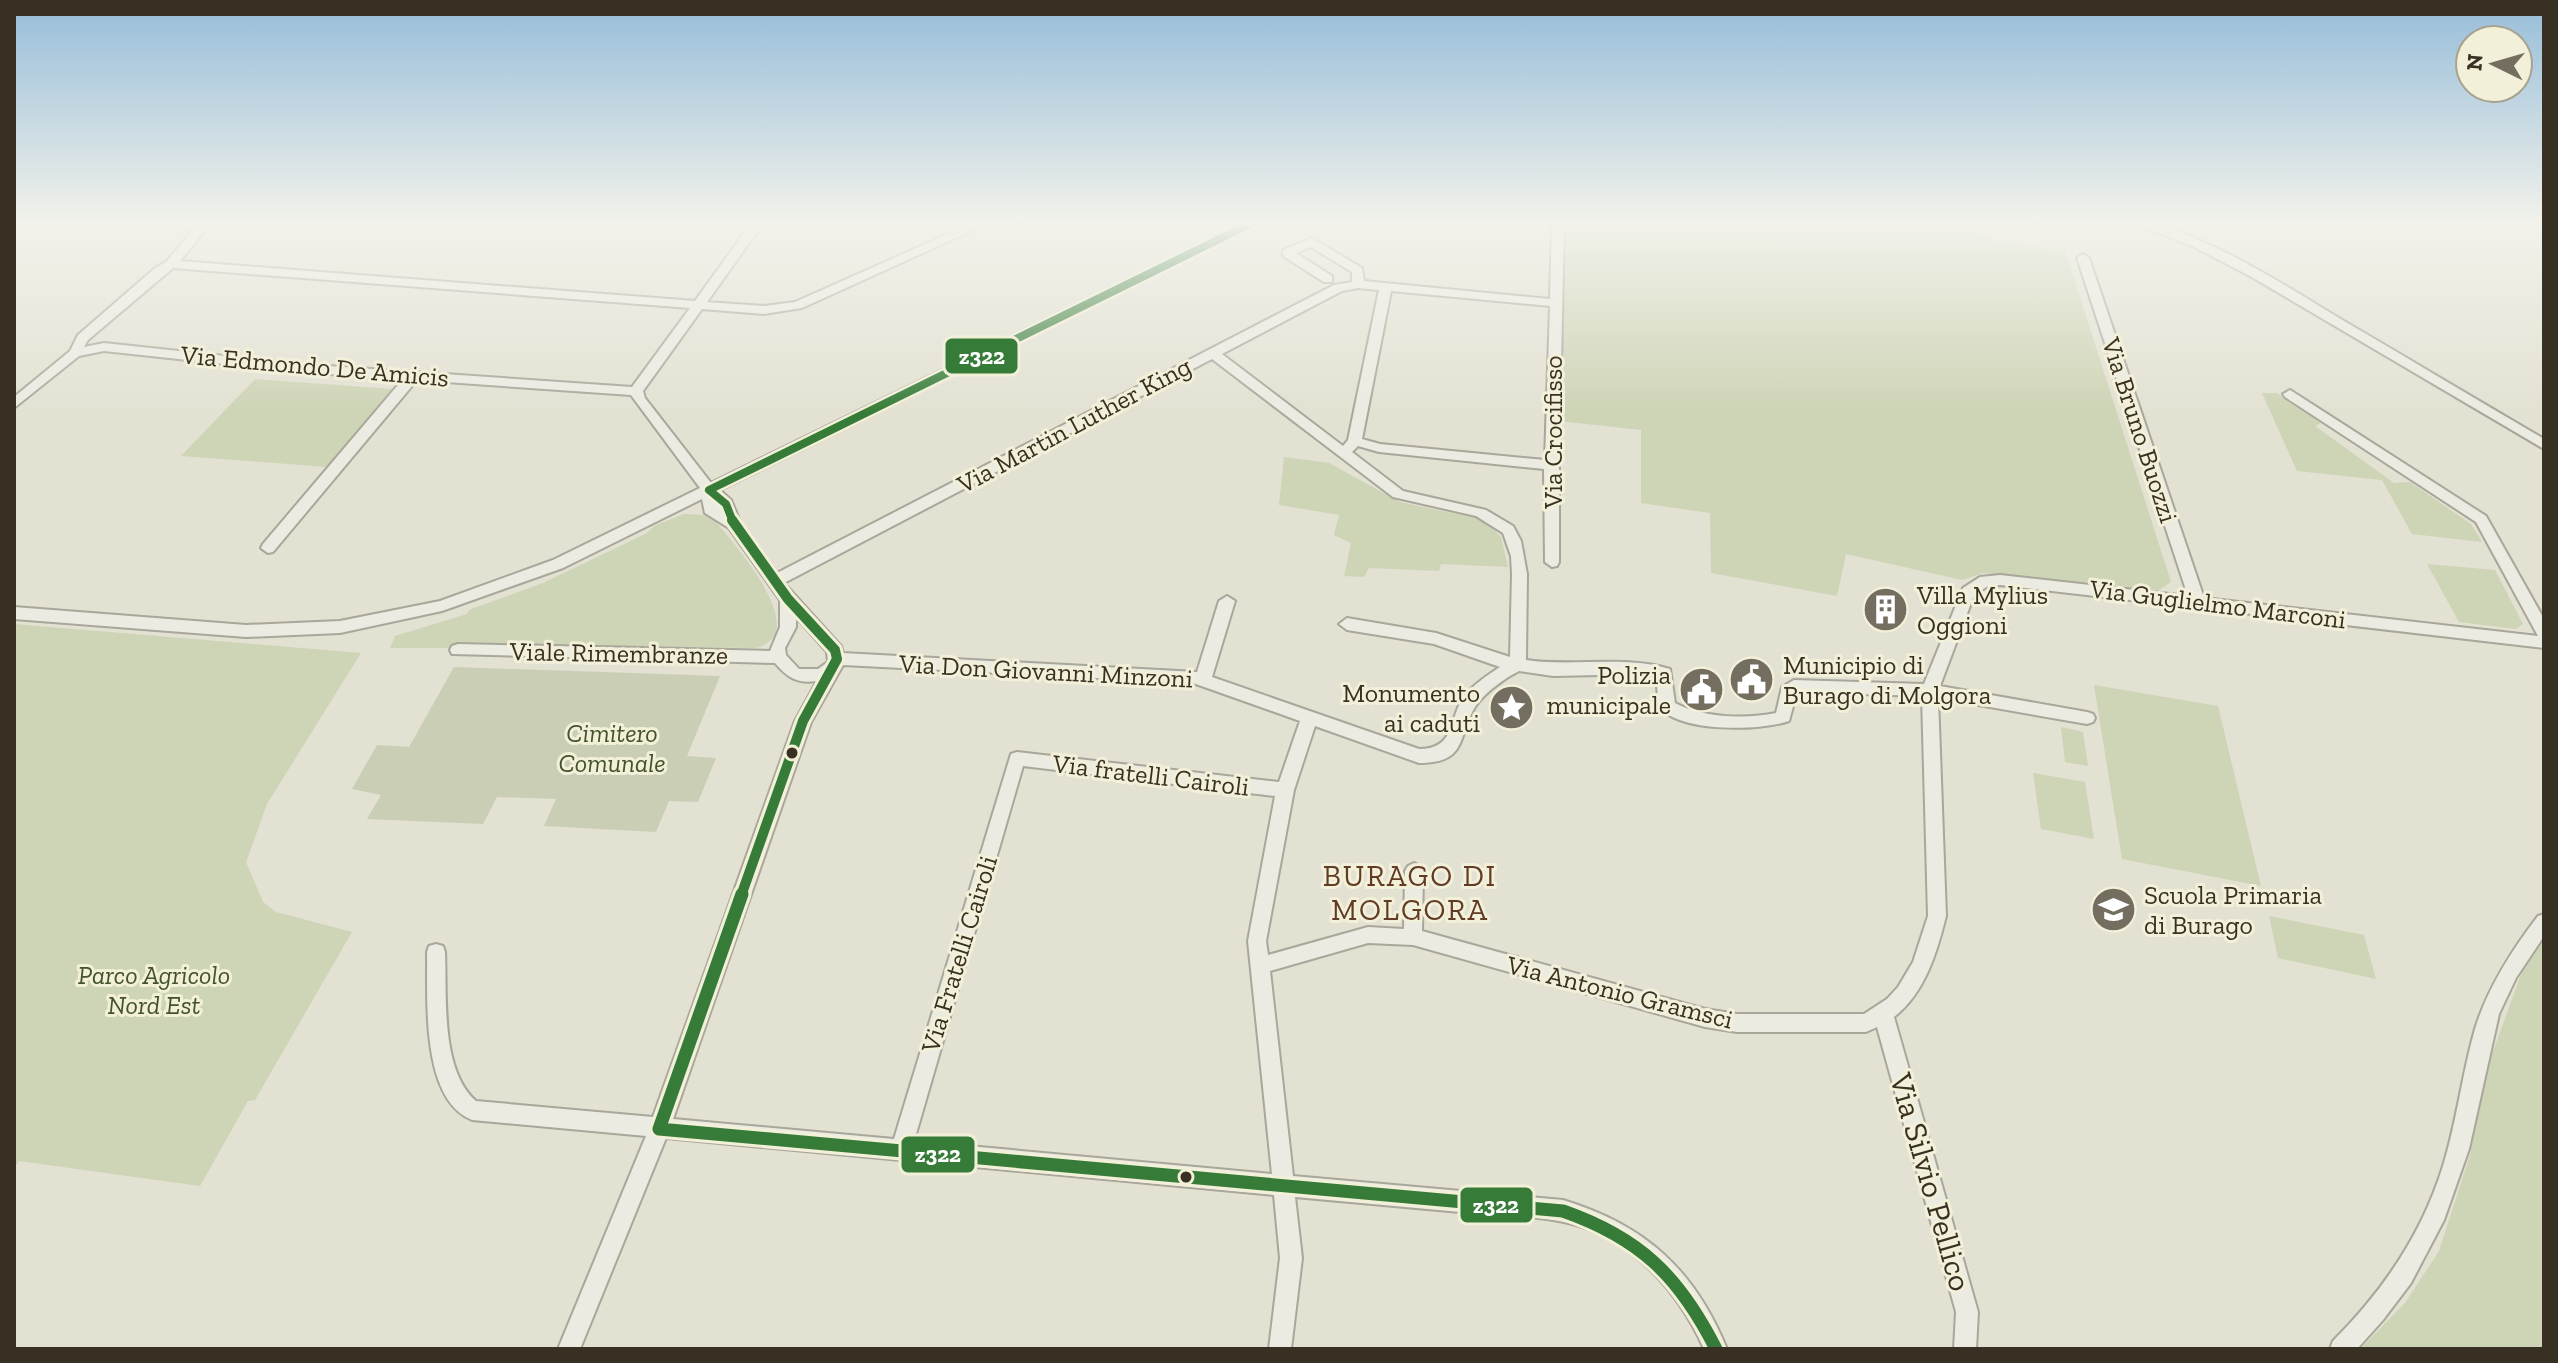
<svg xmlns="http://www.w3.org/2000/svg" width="2558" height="1363" font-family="'Zilla Slab',serif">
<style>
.green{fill:#ced4b6}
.cemetery{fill:#caceb5}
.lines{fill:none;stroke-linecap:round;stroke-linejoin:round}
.minor-casing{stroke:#a9a69a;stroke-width:4}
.minor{fill:#ecebe2;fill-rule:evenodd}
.bus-1-far2-casing{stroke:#f3f0d9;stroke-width:13}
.bus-1-far1-casing{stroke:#f3f0d9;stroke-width:16}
.bus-1-casing{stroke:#f3f0d9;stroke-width:19}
.bus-1-far2{stroke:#367c38;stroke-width:8}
.bus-1-far1{stroke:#367c38;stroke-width:10}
.bus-1{stroke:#367c38;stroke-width:13}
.bus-dot{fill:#383022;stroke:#f3f0d9;stroke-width:3}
.labels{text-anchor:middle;stroke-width:6;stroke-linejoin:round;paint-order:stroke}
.street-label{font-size:26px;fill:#383022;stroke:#f3f0d9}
.poi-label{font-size:26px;fill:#383022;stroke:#f3f0d9;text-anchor:start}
.park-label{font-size:26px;font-style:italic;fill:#43532b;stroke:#f3f0d9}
.quarter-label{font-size:30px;letter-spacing:2px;fill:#613b25;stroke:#f3f0d9}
.near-street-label{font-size:32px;fill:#383022;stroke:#f3f0d9}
.line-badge{stroke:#f3f0d9;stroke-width:3}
.badge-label{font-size:22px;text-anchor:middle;font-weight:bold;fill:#fff}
</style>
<rect width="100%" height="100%" fill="#e3e1d2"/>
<path class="green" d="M 109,222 L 197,222 L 187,235 Z
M 1561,222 L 1850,222 C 1865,225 1874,223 1888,222 C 1921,220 1958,221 1988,236 L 1991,241 L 2065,250 L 2171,582 L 2154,593 L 1984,573 L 1962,580 L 1846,554 L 1837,596 L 1711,573 L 1710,513 L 1641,503 L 1641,430 L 1559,421 Z
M 255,379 L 392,389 L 328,467 L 181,456 Z
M 2262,393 L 2277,393 L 2321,423 L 2315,426 L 2394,483 L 2410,482 L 2471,524 L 2482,542 L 2412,534 L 2382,480 L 2297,471 Z
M 1284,457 L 1329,463 L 1400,502 L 1484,520 L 1501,537 L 1508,567 L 1441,564 L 1439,571 L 1369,568 L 1364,577 L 1344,576 L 1351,543 L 1334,535 L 1339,515 L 1279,505 Z
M 684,514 L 703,515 L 716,522 C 734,543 815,635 755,648 L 454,644 L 452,648 L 390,648 L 395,636 L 467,614 L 469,610 L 543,583 L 645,534 L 656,525 Z
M 2427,564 L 2495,570 L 2523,624 L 2516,629 L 2459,622 Z
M 14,624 L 361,653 L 267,804 L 246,862 L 263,902 L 276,912 L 352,932 L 255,1100 L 248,1101 L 200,1186 L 19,1161 L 14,1168 Z
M 2094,685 L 2218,706 L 2261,886 L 2122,859 Z
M 2061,727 L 2083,732 L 2088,766 L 2065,762 Z
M 2033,773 L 2085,782 L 2094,839 L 2041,829 Z
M 2269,916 L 2364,935 L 2376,979 L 2278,958 Z
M 2544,939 L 2544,1349 L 2360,1349 L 2405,1303 L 2439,1251 L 2470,1155 L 2486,1071 L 2524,966 Z"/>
<path class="cemetery" d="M 454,667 L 720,676 L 687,756 L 716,758 L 698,802 L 669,801 L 656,832 L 544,826 L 556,799 L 497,797 L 483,824 L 367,819 L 381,795 L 352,789 L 377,745 L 409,747 Z"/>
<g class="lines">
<defs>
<path id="minor" d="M 200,222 L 212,222 L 180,261 L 695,301 L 752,222 L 764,222 L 707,302 L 764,306 L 795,302 L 975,222 L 991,222 L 802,308 L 764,314 L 702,309 L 643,391 L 645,398 L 711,483 L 1245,222 L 1260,222 L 720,490 L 731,500 L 741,524 L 777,573 L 1334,285 L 1352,282 L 1352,272 L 1311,247 L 1296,253 L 1332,276 L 1332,282 L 1324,282 L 1283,256 L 1283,250 L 1312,238 L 1362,268 L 1364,281 L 1550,299 L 1552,222 L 1564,222 L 1559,461 L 1557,465 L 1559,468 L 1559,562 L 1557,566 L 1552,567 L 1545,562 L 1544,469 L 1379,452 L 1358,446 L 1352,452 L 1403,491 L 1486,510 L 1513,526 L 1521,541 L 1527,574 L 1526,660 C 1573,667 1624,655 1670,669 L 1675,703 C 1702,718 1746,719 1776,713 L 1782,687 L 1794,680 L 1924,684 L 1963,588 L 1980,577 L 2000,575 L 2188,596 L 2077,258 L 2083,254 L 2089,258 L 2204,598 L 2538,636 L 2476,522 L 2285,397 L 2283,394 L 2290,390 L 2486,516 L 2544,619 L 2544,648 L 2000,585 L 1988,586 L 1974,595 L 1940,686 L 2087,712 L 2093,714 L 2095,718 L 2093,722 L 2087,724 L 1938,698 L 1946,916 C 1937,952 1925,993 1894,1017 L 1978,1312 L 1976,1349 L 1954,1349 L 1956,1312 L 1877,1027 L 1866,1032 L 1737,1032 L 1705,1027 L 1413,945 L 1368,943 L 1270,971 L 1293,1176 L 1563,1200 C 1645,1225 1694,1269 1727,1349 L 1704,1349 C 1678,1290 1630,1236 1564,1222 C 1531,1215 1494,1215 1460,1212 C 1405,1207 1350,1202 1295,1197 L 1302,1258 L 1291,1349 L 1269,1349 L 1280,1258 L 1274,1195 L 666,1138 L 580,1349 L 558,1349 L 646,1136 L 472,1120 C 420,1099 428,998 427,952 L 429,946 L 436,944 L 443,946 L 445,952 C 447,996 440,1070 476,1101 L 653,1117 L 795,721 L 817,681 C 797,684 788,678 775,663 L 452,654 L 450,650 L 452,646 L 458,644 L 770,651 L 780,627 L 780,600 L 729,528 L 705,513 L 702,499 L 563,568 L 442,611 L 340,633 L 246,637 L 14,619 L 14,607 L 246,625 L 340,621 L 440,601 L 553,560 L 700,488 L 631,395 L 417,380 L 273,552 L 268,553 L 261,548 L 263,544 L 403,379 L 299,372 L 104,351 L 79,356 L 14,408 L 14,397 L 70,351 L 78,335 L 154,269 L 167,261 ZM 173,268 L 690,308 L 632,387 L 299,364 L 104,343 L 84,347 L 88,340 ZM 1358,288 L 1379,290 L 1348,440 L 1343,446 L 1222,354 L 1342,291 ZM 1391,291 L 1550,306 L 1545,460 L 1380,444 L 1362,439 ZM 1212,359 L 1393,497 L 1476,516 L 1503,533 L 1511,556 L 1512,574 L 1510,657 L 1436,633 L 1347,618 L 1339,624 L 1347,630 L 1434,644 L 1500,667 C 1488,675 1468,688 1461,701 C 1449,724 1453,749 1419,749 L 1212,677 L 1235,601 L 1227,596 L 1219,601 L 1197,672 L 843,653 L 841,646 L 784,583 ZM 796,617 L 827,652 L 828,662 L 818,669 L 799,669 L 786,655 L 785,648 L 796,627 ZM 843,665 L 1193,683 L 1300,721 L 1279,782 L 1017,752 L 1011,754 L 894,1139 L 673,1119 L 811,722 ZM 1519,671 L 1553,676 L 1648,674 L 1656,677 L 1659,706 C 1678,733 1760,731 1789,721 L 1797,692 L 1922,696 L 1928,916 L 1913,962 L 1898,987 L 1887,999 L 1864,1014 L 1737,1014 L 1705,1009 L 1422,931 L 1423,871 L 1420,866 L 1414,863 L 1408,866 L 1405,871 L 1404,929 L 1368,927 L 1268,955 L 1266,941 L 1294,790 L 1315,726 L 1419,763 C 1468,763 1457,737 1475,707 C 1484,693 1505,678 1519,671 ZM 1023,766 L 1275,796 L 1248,941 L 1272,1174 L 914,1141 Z
M 2130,222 C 2190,222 2292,290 2344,321 C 2411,360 2477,400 2544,439 L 2544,449 L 2250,276 L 2192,246 Z
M 2544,914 L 2544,936 L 2516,978 L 2499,1014 L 2469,1149 L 2444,1220 L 2411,1283 L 2383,1320 L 2357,1349 L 2330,1349 L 2333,1341 C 2383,1291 2422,1234 2443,1166 C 2457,1121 2462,1074 2475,1029 C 2488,987 2512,950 2538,916 Z"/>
</defs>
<use href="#minor" class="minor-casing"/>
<use href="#minor" class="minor"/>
<defs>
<path id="bus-1-far2" d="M 709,490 L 1254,222
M 709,490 L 726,504 L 733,522"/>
<path id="bus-1-far1" d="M 732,520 L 788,599 L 835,650 L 837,659 L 803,721 L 741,896"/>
<path id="bus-1" d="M 659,1129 L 1563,1211 C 1640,1238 1679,1276 1716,1349
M 659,1129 L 742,894"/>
</defs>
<use href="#bus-1-far2" class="bus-1-far2-casing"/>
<use href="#bus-1-far1" class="bus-1-far1-casing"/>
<use href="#bus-1" class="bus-1-casing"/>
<use href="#bus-1-far2" class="bus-1-far2"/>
<use href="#bus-1-far1" class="bus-1-far1"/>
<use href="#bus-1" class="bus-1"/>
</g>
<linearGradient id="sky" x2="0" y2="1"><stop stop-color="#96bdd9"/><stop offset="0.54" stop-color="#f2f2eb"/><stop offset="1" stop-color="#f2f2eb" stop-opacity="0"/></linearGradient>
<rect width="2558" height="413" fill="url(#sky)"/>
<defs>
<symbol id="building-disc" viewBox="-11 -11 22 22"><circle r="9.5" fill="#746e60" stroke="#f3f0d9"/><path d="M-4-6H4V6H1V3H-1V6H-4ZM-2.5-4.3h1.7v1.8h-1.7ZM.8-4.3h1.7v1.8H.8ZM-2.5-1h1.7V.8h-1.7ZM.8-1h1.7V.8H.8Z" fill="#fff"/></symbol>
<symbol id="civic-disc" viewBox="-11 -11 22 22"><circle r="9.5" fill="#746e60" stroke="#f3f0d9"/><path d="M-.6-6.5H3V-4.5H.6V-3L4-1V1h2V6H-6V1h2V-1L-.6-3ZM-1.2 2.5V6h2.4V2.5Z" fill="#fff"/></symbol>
<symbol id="sight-disc" viewBox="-11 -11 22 22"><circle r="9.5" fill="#746e60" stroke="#f3f0d9"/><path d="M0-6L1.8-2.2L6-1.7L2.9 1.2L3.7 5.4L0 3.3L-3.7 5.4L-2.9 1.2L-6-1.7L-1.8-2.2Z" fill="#fff"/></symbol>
<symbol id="school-disc" viewBox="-11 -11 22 22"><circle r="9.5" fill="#746e60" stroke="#f3f0d9"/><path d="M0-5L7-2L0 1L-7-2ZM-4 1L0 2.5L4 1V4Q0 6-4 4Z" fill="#fff"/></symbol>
</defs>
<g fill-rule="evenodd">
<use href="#building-disc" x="1860" y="584" width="51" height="51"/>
<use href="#civic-disc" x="1726" y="654" width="51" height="51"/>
<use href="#civic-disc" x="1676" y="664" width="51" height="51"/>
<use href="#sight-disc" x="1486" y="682" width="51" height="51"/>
<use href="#school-disc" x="2088" y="884" width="51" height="51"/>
</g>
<g class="bus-dot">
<circle cx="792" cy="753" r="7"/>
<circle cx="1186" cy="1177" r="7"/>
</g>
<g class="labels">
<g class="street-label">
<text transform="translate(315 366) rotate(5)" y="9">Via Edmondo De Amicis</text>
<text transform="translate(1074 425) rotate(-28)" y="9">Via Martin Luther King</text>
<text transform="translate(2140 430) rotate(72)" y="9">Via Bruno Buozzi</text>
<text transform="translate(1553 432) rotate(-90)" y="9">Via Crocifisso</text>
<text transform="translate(2218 604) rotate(7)" y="9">Via Guglielmo Marconi</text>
<text transform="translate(619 653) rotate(1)" y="9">Viale Rimembranze</text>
<text transform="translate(1046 671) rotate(3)" y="9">Via Don Giovanni Minzoni</text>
<text transform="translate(1151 775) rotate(7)" y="9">Via fratelli Cairoli</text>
<text transform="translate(959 954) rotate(-73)" y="9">Via Fratelli Cairoli</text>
<text transform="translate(1620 992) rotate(14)" y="9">Via Antonio Gramsci</text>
</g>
<g class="poi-label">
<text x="1917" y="604">Villa Mylius<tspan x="1917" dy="30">Oggioni</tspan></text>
<text x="1783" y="674">Municipio di<tspan x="1783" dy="30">Burago di Molgora</tspan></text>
<text x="1671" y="684" text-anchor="end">Polizia<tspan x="1671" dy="30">municipale</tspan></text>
<text x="1480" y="702" text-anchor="end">Monumento<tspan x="1480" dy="30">ai caduti</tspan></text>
<text x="2144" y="904">Scuola Primaria<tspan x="2144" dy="30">di Burago</tspan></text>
</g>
<g class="park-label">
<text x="612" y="742">Cimitero<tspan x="612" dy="30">Comunale</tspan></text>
<text x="154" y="984">Parco Agricolo<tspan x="154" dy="30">Nord Est</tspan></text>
</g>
<g class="quarter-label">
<text x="1410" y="886">BURAGO DI<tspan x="1410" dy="34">MOLGORA</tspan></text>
</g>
<g class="near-street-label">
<text transform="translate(1931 1182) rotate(74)" y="11">Via Silvio Pellico</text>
</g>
</g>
<g class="line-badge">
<rect x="944" y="337" width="75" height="38" rx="8" fill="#367c38"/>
<rect x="900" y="1135" width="76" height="39" rx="8" fill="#367c38"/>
<rect x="1459" y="1186" width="75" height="38" rx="8" fill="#367c38"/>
</g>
<g class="badge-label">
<text x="982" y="364">z322</text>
<text x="938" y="1162">z322</text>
<text x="1496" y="1213">z322</text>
</g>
<rect width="2558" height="1363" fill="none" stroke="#383022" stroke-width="32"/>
<g transform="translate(2494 64) rotate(275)"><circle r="38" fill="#f3f0d9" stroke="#a8a390" stroke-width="2"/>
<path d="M0-6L14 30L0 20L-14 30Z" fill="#746e60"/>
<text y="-12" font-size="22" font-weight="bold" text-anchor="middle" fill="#383022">N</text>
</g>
</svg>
